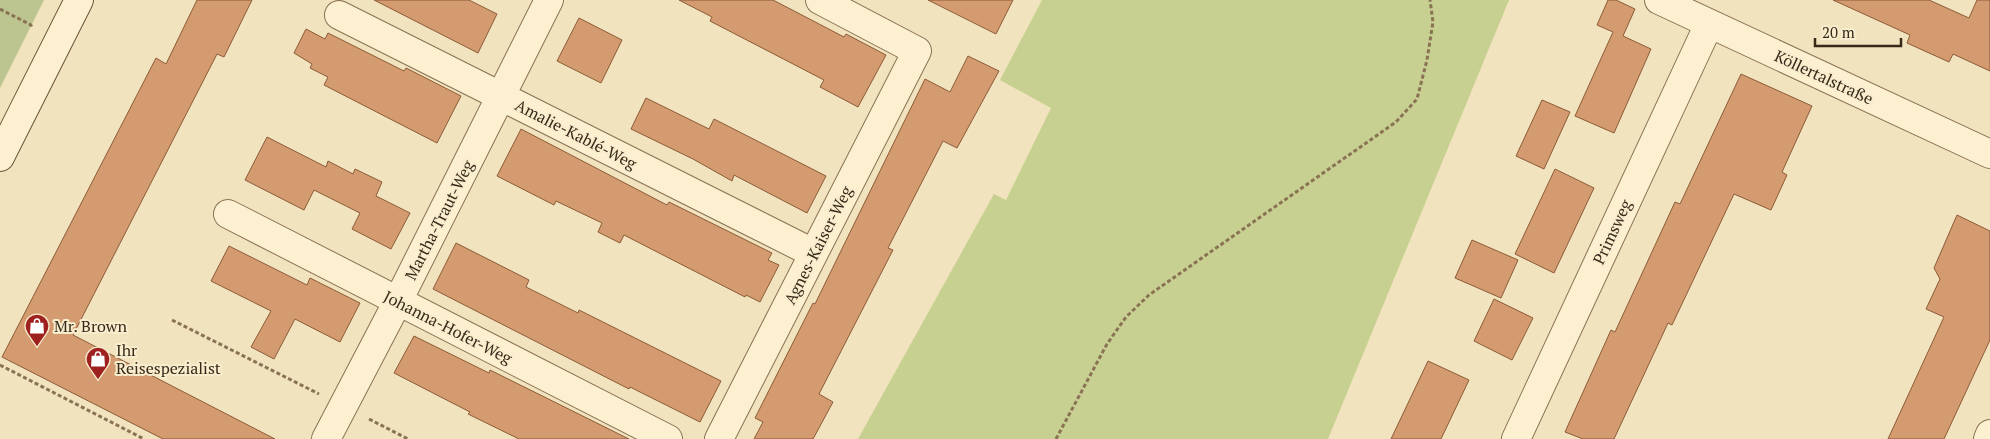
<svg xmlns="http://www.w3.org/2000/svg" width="1990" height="439" font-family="'PT Serif',serif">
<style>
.green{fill:#c7d090}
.cemetery{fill:#bcc490}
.building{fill:#d39b6f;stroke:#8c5b38}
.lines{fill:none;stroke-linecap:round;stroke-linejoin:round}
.minor-casing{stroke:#8a7255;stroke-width:30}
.secondary-casing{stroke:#6c5338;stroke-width:30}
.path{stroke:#8a7255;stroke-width:3;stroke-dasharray:4 2.5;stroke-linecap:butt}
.minor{stroke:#fcf0d0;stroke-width:28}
.secondary{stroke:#fcf0d0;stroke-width:28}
.labels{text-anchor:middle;stroke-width:4;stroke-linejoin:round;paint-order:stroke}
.street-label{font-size:16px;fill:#382a1b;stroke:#f8edcd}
.poi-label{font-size:16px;fill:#382a1b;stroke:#f8edcd;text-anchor:start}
</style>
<rect width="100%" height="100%" fill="#f1e3bd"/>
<path class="green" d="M 1042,0 L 1509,0 L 1328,439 L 858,439 L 994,194 L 1006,200 L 1051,108 L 1000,80 Z"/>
<path class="cemetery" d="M 0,0 L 44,0 L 0,88 Z"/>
<path class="building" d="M 197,0 L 252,0 L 224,57 L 217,54 L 73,335 L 275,439 L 163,439 L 2,357 L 156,58 L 166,64 Z
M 374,0 L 469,0 L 497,14 L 478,53 Z
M 679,0 L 773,0 L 844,37 L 846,34 L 886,55 L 858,107 L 820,87 L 824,80 L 710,21 L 712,17 Z
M 928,0 L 1013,0 L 996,34 Z
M 1608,0 L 1616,0 L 1635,9 L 1623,36 L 1651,49 L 1614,133 L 1575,116 L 1613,32 L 1597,25 Z
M 1833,0 L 1929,0 L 1969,18 L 1977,0 L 1990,0 L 1990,71 L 1953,54 L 1949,62 L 1907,43 L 1910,35 Z
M 579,18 L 622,40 L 601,83 L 557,61 Z
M 306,29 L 325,39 L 328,33 L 404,71 L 406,68 L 461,96 L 437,143 L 324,85 L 328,77 L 310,68 L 312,64 L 294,53 Z
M 968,56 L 999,71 L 957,148 L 943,141 L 888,248 L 893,250 L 819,394 L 833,402 L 813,439 L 754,439 L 763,422 L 755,418 L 813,303 L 815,304 L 925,79 L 950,92 Z
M 1741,74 L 1812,106 L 1782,172 L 1787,175 L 1771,210 L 1734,194 L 1672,325 L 1668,323 L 1614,439 L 1583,439 L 1565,432 L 1611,330 L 1615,332 L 1675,202 L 1680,204 Z
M 646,98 L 709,129 L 714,119 L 826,176 L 807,213 L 734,175 L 732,181 L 693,159 L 631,129 Z
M 1542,100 L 1570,112 L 1544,169 L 1516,156 Z
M 521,129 L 667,205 L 669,202 L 772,253 L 768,260 L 779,265 L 760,302 L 746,295 L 745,297 L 624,235 L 620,243 L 598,232 L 602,223 L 556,201 L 554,205 L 497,176 Z
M 267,137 L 326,167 L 328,161 L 353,174 L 355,169 L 382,182 L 376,196 L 410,213 L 391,249 L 352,229 L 360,213 L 314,190 L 304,210 L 245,180 Z
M 1555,169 L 1594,188 L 1554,273 L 1515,254 Z
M 1957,215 L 1990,231 L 1990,340 L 1944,439 L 1888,439 L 1944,317 L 1926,309 L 1940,279 L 1934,268 Z
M 1472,240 L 1518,260 L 1501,298 L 1455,278 Z
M 456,243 L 529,280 L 526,287 L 578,313 L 579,310 L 721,381 L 700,422 L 630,387 L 629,389 L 433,289 Z
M 229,246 L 307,285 L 310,278 L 360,303 L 340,342 L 295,319 L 274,359 L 251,347 L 271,311 L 211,281 Z
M 1494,299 L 1533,318 L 1512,360 L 1474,341 Z
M 414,336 L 489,373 L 490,370 L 629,439 L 519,439 L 468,414 L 470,412 L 394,373 Z
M 1428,361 L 1469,380 L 1441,439 L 1391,439 Z"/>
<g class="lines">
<defs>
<path id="minor" d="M 1659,0 L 1990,154
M 339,15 L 813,253
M 228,214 L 668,439
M 326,439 L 398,301 L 549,0
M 719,439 L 917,51 L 820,0
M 1516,439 L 1709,24
M 1988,439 L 1990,434"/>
<path id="secondary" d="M 0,157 L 79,0"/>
</defs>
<use href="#minor" class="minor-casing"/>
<use href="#secondary" class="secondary-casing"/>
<path class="path" d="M 0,9 L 31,25 L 32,29
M 172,320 L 319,394
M 0,365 L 144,439
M 369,419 L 408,439
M 1056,439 L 1107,344 L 1126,317 L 1149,295 L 1396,122 L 1417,99 L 1427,60 L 1433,22 L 1430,0"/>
<use href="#minor" class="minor"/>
<use href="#secondary" class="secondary"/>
</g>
<defs>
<symbol id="shop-pin" viewBox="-11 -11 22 30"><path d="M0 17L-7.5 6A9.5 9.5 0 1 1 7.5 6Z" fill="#9e2120" stroke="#f8edcd"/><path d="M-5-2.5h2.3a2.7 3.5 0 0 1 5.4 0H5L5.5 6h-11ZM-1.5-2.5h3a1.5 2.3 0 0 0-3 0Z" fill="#fff"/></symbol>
</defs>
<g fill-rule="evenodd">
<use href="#shop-pin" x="23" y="312" width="28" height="38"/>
<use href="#shop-pin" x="84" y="345" width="28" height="38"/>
</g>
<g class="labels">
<g class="street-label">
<text transform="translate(1824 77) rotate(25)" y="6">Köllertalstraße</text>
<text transform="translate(576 134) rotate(27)" y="6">Amalie-Kablé-Weg</text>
<text transform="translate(439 220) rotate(-63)" y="6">Martha-Traut-Weg</text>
<text transform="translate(1612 232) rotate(-65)" y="6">Primsweg</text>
<text transform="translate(818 245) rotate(-63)" y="6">Agnes-Kaiser-Weg</text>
<text transform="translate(448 327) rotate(27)" y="6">Johanna-Hofer-Weg</text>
</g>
<g class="poi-label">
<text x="54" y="332">Mr. Brown</text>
<text x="116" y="356">Ihr<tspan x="116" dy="18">Reisespezialist</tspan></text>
</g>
</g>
<path d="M1815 38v8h86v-8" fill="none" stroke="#382a1b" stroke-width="2.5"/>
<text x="1822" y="38" font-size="15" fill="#382a1b" stroke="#f8edcd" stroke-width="4" paint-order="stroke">20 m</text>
</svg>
